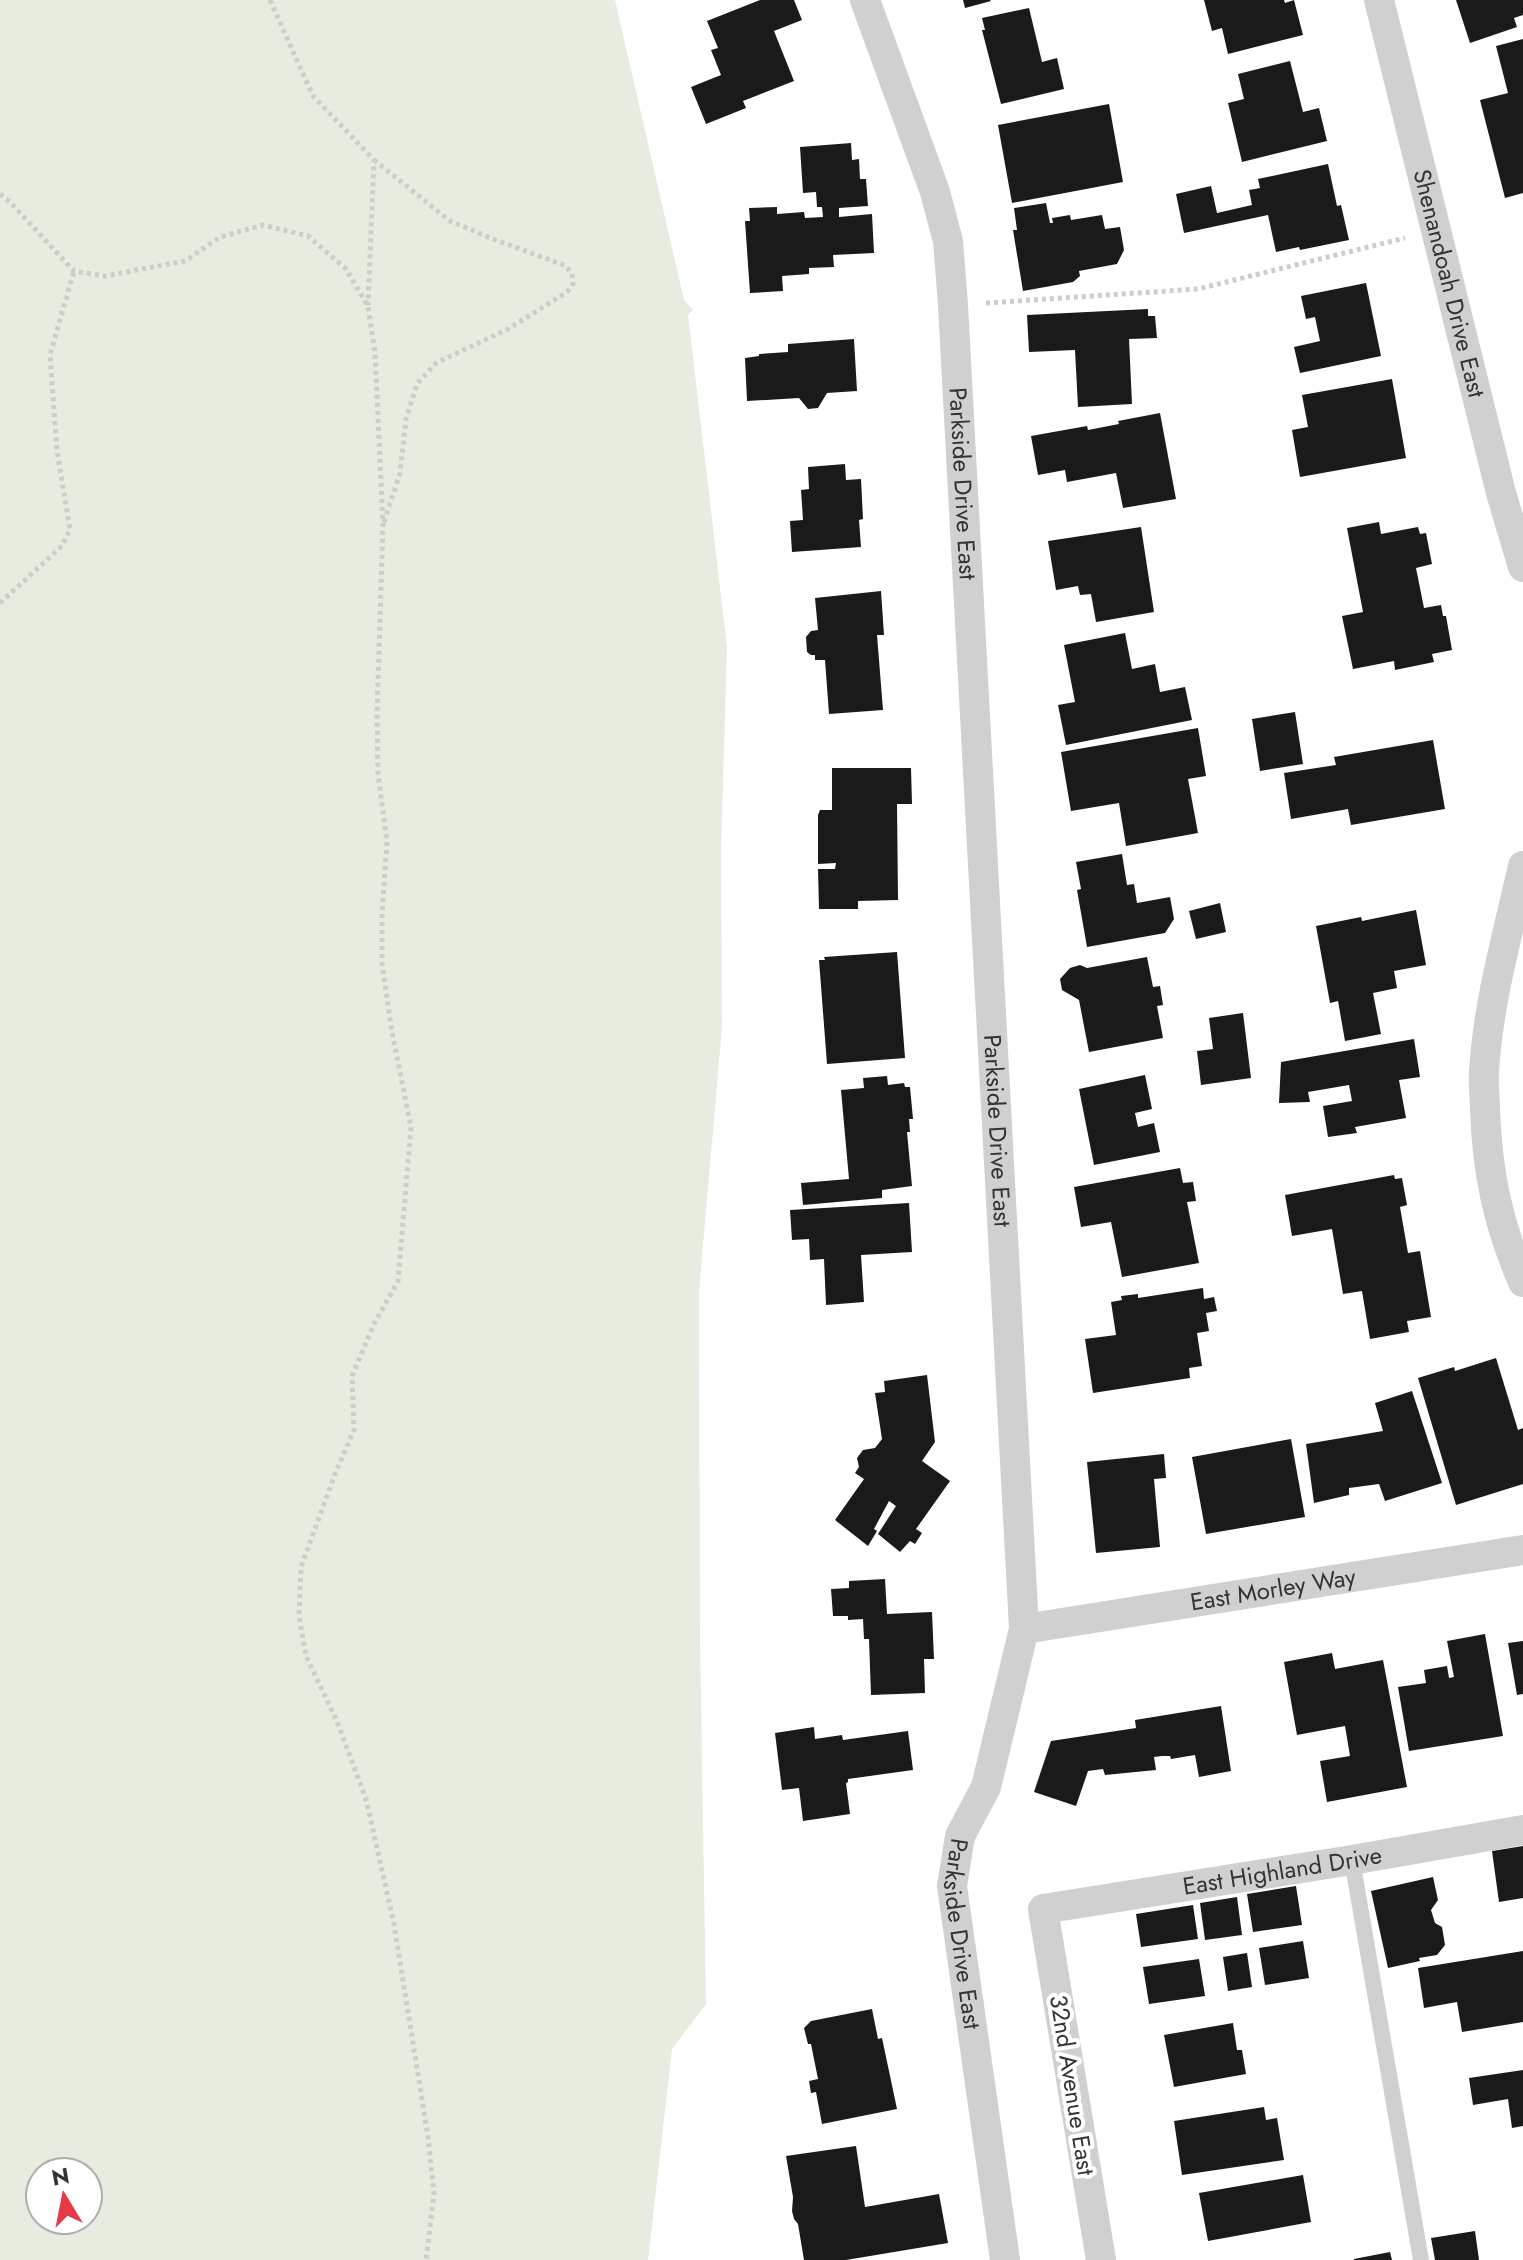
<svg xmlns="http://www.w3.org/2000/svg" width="1523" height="2260" font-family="Jost,sans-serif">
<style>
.green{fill:#e6ecdf;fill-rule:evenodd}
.building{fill:#1a1a1a}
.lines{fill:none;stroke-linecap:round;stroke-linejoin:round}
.path{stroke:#cdcdcd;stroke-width:5;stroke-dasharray:4 4;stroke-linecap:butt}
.lane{stroke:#d0d0d0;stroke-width:16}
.street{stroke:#d0d0d0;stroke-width:30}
.labels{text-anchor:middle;stroke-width:8;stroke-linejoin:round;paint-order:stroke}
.street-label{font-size:24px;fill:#333;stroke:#fff}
</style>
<rect width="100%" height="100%" fill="#fff"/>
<path class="green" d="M 0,0 L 615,0 L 684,300 L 693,310 L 688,315 L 727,647 L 721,851 L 722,1027 L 699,1291 L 700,1642 L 706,2004 L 672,2049 L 648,2260 L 0,2260 ZM 40,2172 L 88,2172 L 88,2220 L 40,2220 Z"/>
<path class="building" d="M 760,0 L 794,0 L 802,20 L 774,31 L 794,81 L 743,101 L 746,108 L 706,124 L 691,87 L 721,75 L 711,50 L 718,48 L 707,21 Z
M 963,0 L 990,0 L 991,1 L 965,8 Z
M 1204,0 L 1284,0 L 1285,3 L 1294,0 L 1303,35 L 1228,54 L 1222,28 L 1212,31 Z
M 1456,0 L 1523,0 L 1523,15 L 1514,18 L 1517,27 L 1470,43 Z
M 1029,8 L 1042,62 L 1057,58 L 1064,89 L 1001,104 L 982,30 L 985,30 L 982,18 Z
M 1523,39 L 1523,193 L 1505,198 L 1480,100 L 1508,93 L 1496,46 Z
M 1290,61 L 1303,112 L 1319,108 L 1327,141 L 1242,162 L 1228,103 L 1244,99 L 1238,74 Z
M 1109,104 L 1123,182 L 1012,203 L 998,125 Z
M 851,143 L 852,160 L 859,159 L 860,179 L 866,179 L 868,206 L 839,208 L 839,217 L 872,214 L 874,253 L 833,255 L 834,267 L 809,268 L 809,274 L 782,276 L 783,291 L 750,293 L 745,221 L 750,221 L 749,208 L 777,207 L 777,214 L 804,212 L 805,218 L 823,217 L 822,207 L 817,207 L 816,192 L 803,193 L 800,147 Z
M 1328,164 L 1337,206 L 1341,205 L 1349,240 L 1300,250 L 1299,247 L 1276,252 L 1268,215 L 1184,233 L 1176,194 L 1211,186 L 1217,213 L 1252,205 L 1249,190 L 1260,188 L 1258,179 Z
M 1046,203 L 1050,223 L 1053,223 L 1052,218 L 1070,215 L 1071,220 L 1102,215 L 1105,229 L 1120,227 L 1124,250 L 1117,264 L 1079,271 L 1080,276 L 1073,282 L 1023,291 L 1013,230 L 1017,230 L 1014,208 Z
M 1366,283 L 1381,356 L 1300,373 L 1294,347 L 1320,341 L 1315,317 L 1306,319 L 1301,296 Z
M 1148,309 L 1148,316 L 1155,316 L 1157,338 L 1129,339 L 1132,404 L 1078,407 L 1075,350 L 1029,352 L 1027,315 Z
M 854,339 L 857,391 L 827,393 L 818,408 L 808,409 L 799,398 L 747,401 L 745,358 L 759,356 L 759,354 L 788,352 L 788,344 Z
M 1392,379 L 1406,458 L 1300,477 L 1292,430 L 1308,427 L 1302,395 Z
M 1160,413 L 1176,499 L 1123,508 L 1116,473 L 1067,482 L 1065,470 L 1038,475 L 1031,436 L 1087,426 L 1088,430 L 1119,424 L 1118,421 Z
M 845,464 L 846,480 L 861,479 L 863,519 L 859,520 L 861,547 L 792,552 L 790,521 L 803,520 L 801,490 L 809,489 L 808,467 Z
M 1379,522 L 1381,534 L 1418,527 L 1420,534 L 1426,533 L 1432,564 L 1416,568 L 1424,608 L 1441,605 L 1443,616 L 1446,616 L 1452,650 L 1432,654 L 1434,662 L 1395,670 L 1394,661 L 1353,669 L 1342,616 L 1363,612 L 1347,528 Z
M 1141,527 L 1154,612 L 1096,622 L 1091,594 L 1080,595 L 1078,586 L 1056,590 L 1048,541 Z
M 881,591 L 884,635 L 877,635 L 883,710 L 829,714 L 825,660 L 815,660 L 815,655 L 811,655 L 807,652 L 806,637 L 811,631 L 818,630 L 815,598 Z
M 1125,633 L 1132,669 L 1155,664 L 1160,692 L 1185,687 L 1192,720 L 1066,745 L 1058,705 L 1075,702 L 1064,645 Z
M 1295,712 L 1303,764 L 1260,771 L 1252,719 Z
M 1198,728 L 1206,776 L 1188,779 L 1198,833 L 1126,846 L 1119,803 L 1071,811 L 1061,752 Z
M 1433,740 L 1445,809 L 1351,825 L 1348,809 L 1291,819 L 1284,773 L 1336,765 L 1334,757 Z
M 832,768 L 911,768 L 912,804 L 897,804 L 898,900 L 858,901 L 858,909 L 819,909 L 818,869 L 835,869 L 836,863 L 818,864 L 818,815 L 820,810 L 832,810 Z
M 1122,854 L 1127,885 L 1134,884 L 1137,903 L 1170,897 L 1174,919 L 1165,933 L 1087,947 L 1077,890 L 1081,889 L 1076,862 Z
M 1220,903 L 1226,932 L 1196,939 L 1189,911 Z
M 1416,910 L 1426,965 L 1394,971 L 1397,988 L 1373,993 L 1381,1034 L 1345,1041 L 1338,1001 L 1330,1003 L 1316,926 L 1361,917 L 1362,921 Z
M 897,952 L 905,1058 L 827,1064 L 819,960 L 825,960 L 824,957 Z
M 1147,957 L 1153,987 L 1160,986 L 1163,1005 L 1157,1006 L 1163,1038 L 1089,1052 L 1079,1000 L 1062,990 L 1060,979 L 1070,968 L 1080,965 L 1087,968 Z
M 1243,1013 L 1251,1078 L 1201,1085 L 1197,1051 L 1213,1049 L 1209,1018 Z
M 1414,1039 L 1420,1077 L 1399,1080 L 1406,1118 L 1355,1127 L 1357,1133 L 1328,1137 L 1323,1106 L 1352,1101 L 1349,1085 L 1308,1092 L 1310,1102 L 1279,1103 L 1281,1062 Z
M 1145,1075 L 1152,1109 L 1135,1113 L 1138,1127 L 1154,1123 L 1160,1152 L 1094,1165 L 1079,1089 Z
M 887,1076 L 888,1085 L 904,1083 L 905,1087 L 910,1087 L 913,1119 L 909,1119 L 910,1132 L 907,1132 L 912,1186 L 882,1190 L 882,1198 L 803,1205 L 801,1183 L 849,1179 L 841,1090 L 864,1088 L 863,1078 Z
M 1180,1168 L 1183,1183 L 1193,1182 L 1196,1201 L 1187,1202 L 1199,1263 L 1122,1277 L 1111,1222 L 1081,1227 L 1074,1187 Z
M 1394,1175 L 1395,1179 L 1402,1178 L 1407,1205 L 1400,1207 L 1408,1253 L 1420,1251 L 1431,1317 L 1407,1321 L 1409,1332 L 1370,1339 L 1362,1291 L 1343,1294 L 1332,1229 L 1292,1236 L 1285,1195 Z
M 909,1203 L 912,1252 L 861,1255 L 864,1302 L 826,1305 L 824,1259 L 810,1260 L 809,1239 L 792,1240 L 790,1210 Z
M 1203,1288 L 1204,1299 L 1214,1297 L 1217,1311 L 1206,1313 L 1209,1331 L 1197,1333 L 1202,1366 L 1189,1368 L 1190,1378 L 1093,1393 L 1085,1339 L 1116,1335 L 1111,1302 L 1122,1300 L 1121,1296 L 1138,1294 L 1138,1298 Z
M 1496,1358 L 1518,1430 L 1523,1428 L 1523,1484 L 1456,1505 L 1418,1378 L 1454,1367 L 1455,1371 Z
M 927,1375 L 935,1442 L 922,1461 L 950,1481 L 916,1529 L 922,1533 L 915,1544 L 910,1541 L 900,1552 L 878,1534 L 896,1506 L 889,1501 L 874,1529 L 877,1531 L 868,1546 L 835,1520 L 864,1479 L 855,1473 L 859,1467 L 857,1458 L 863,1450 L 875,1448 L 882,1439 L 875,1393 L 885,1392 L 884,1381 Z
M 1412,1391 L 1442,1483 L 1385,1501 L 1379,1484 L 1349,1488 L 1349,1495 L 1314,1503 L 1306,1444 L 1383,1431 L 1375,1403 Z
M 1291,1439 L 1305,1517 L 1206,1534 L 1192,1457 Z
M 1164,1454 L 1166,1478 L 1154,1479 L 1160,1547 L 1096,1553 L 1087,1462 Z
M 885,1579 L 887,1614 L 932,1612 L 934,1659 L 924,1659 L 925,1693 L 871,1695 L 869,1639 L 864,1639 L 863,1619 L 848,1620 L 848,1616 L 833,1616 L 831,1589 L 849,1588 L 849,1581 Z
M 1485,1634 L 1503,1736 L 1409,1751 L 1398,1687 L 1426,1683 L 1424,1670 L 1447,1666 L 1449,1678 L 1454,1677 L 1447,1641 Z
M 1523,1641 L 1523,1694 L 1517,1695 L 1508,1643 Z
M 1332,1653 L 1335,1669 L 1383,1660 L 1407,1787 L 1327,1802 L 1320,1761 L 1350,1756 L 1345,1726 L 1297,1735 L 1284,1662 Z
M 1221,1706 L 1231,1771 L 1199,1777 L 1195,1755 L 1171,1759 L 1170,1756 L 1162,1756 L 1154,1757 L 1156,1770 L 1105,1775 L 1103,1769 L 1088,1771 L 1076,1806 L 1034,1792 L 1051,1741 L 1136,1728 L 1135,1720 Z
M 814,1727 L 815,1739 L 842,1735 L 843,1740 L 908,1731 L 913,1770 L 848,1779 L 848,1782 L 846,1783 L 850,1814 L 803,1821 L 799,1788 L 782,1790 L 775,1733 Z
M 1523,1846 L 1523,1898 L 1499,1902 L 1492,1851 Z
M 1433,1877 L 1438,1900 L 1431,1910 L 1435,1923 L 1442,1927 L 1445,1945 L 1437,1955 L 1419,1958 L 1420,1961 L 1388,1968 L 1371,1891 Z
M 1296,1886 L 1302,1925 L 1253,1932 L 1247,1894 Z
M 1237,1897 L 1242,1935 L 1205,1940 L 1200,1903 Z
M 1193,1905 L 1198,1939 L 1141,1947 L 1136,1914 Z
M 1303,1941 L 1309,1978 L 1265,1985 L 1259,1948 Z
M 1523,1951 L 1523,2022 L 1462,2032 L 1457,2002 L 1424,2008 L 1418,1968 Z
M 1247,1953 L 1252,1987 L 1228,1991 L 1223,1957 Z
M 1199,1959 L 1205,1996 L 1149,2004 L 1143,1967 Z
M 872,2009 L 878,2039 L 882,2038 L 897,2109 L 822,2124 L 816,2092 L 811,2093 L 809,2081 L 818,2079 L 811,2044 L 808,2044 L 804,2028 L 811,2021 Z
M 1233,2023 L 1237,2050 L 1242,2050 L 1246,2074 L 1174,2087 L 1164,2035 Z
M 1523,2070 L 1523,2126 L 1512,2128 L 1508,2099 L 1473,2105 L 1469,2078 Z
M 1264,2107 L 1266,2120 L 1277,2118 L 1284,2160 L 1182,2175 L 1174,2121 Z
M 856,2146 L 865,2207 L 939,2194 L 948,2243 L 846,2260 L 804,2260 L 798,2224 L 794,2219 L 792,2211 L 793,2197 L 786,2156 Z
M 1303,2175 L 1311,2222 L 1208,2241 L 1199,2193 Z
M 1475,2231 L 1479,2260 L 1435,2260 L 1431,2238 Z
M 1390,2252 L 1392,2260 L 1354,2260 L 1354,2259 Z"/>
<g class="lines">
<path class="path" d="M 270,0 L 313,96 L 374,160 L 368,305
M 374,160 L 450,221 L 493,239 L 566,266 L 572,274 L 573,284 L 567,292 L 508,329 L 436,363 L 417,384 L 406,419 L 400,473 L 384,522
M 0,194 L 10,202 L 74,271 L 105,276 L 185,261 L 220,237 L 263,225 L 308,236 L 346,269 L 368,306 L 375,353 L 383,525 L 377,714 L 378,774 L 387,842 L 382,913 L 382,964 L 392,1032 L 411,1127 L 398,1281 L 373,1326 L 352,1376 L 354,1430 L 335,1474 L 301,1567 L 299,1616 L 306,1656 L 336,1719 L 366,1799 L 394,1924 L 428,2137 L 434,2194 L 426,2260
M 986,303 L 1198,289 L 1405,238
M 0,603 L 62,546 L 70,529 L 57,451 L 50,355 L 74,271"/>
<path class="lane" d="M 1352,1860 L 1421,2260"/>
<g class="street">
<path id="s1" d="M 865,0 L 935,192 L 948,241 L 953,305 L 1024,1629 L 986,1787 L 960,1836 L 952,1886 L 1005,2260"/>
<path id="s2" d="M 1379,0 L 1501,493 L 1523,567"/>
<path d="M 1523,866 C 1508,934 1488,1002 1484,1072 C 1483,1084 1485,1097 1485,1109 C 1487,1172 1498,1224 1523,1282"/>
<path id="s3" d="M 1024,1629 L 1523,1550"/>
<path id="s4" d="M 1101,2260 L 1043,1909 L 1352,1860 L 1523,1830"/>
</g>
</g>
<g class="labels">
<g class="street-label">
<text dy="8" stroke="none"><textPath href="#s2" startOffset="292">Shenandoah Drive East</textPath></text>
<text dy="8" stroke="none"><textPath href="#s1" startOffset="498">Parkside Drive East</textPath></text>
<text dy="8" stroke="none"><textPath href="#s1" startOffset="1146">Parkside Drive East</textPath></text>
<text dy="8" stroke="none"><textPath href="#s3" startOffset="252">East Morley Way</textPath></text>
<text dy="8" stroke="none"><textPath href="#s4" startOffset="598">East Highland Drive</textPath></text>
<text dy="8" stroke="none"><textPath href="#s1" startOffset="1962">Parkside Drive East</textPath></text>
<text transform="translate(1072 2085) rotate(81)" y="8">32nd Avenue East</text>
</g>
</g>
<g transform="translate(64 2196) rotate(350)"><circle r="38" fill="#ffffff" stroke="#adadad" stroke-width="2"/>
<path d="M0-6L14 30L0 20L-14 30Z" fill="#e63946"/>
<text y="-12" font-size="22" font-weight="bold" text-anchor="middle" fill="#333333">N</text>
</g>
</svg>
